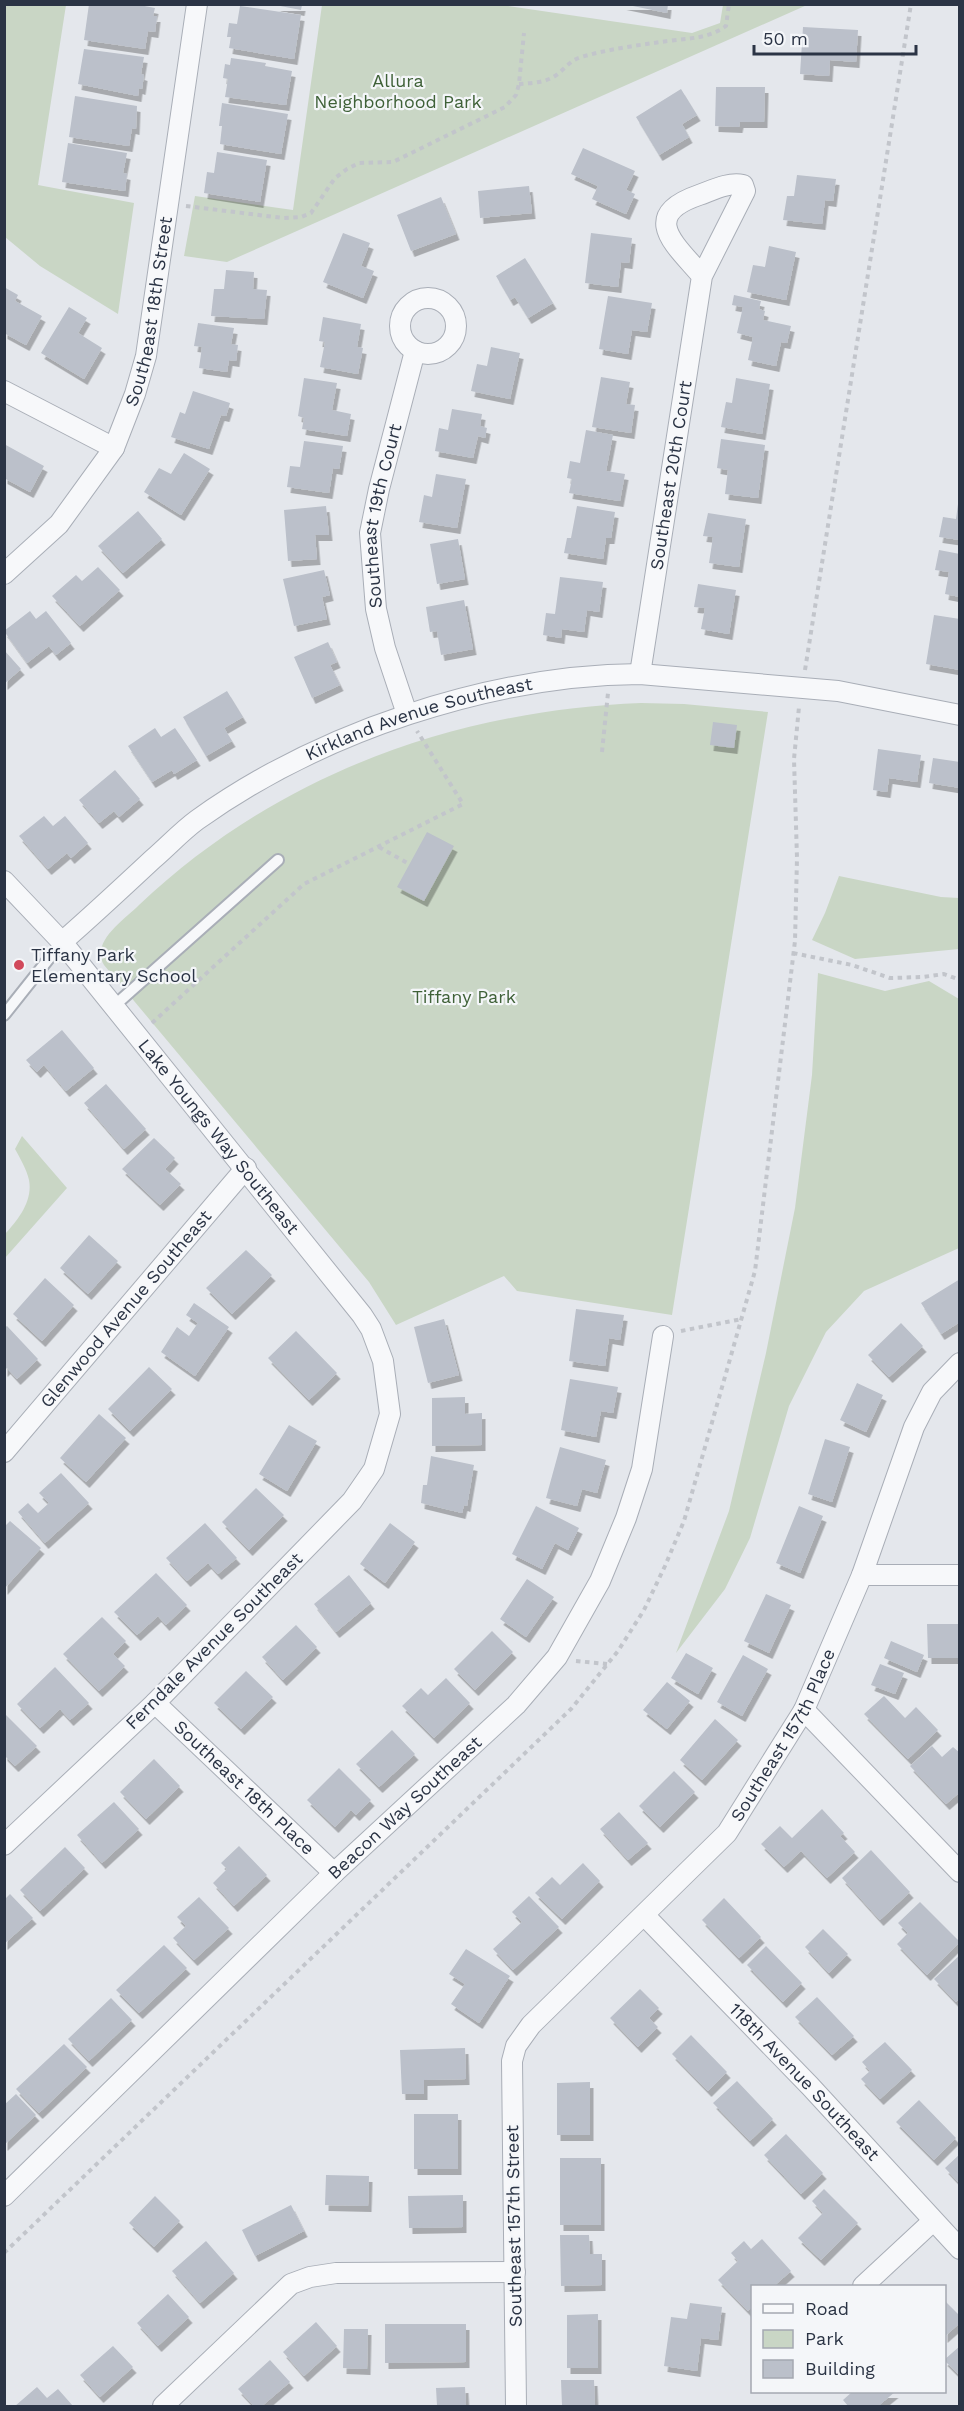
<svg xmlns="http://www.w3.org/2000/svg" width="964" height="2411" font-family="'Work Sans',sans-serif">
<style>
.green{fill:#c9d6c5}
.building{fill:#bbc0ca;filter:url(#shadow)}
.lines{fill:none;stroke-linecap:round;stroke-linejoin:round}
.service-casing{stroke:#a9aeb7;stroke-width:14}
.minor-casing{stroke:#a9aeb7;stroke-width:22}
.path{stroke:#c2c5cb;stroke-width:4;stroke-dasharray:4.5 4.5;stroke-linecap:butt}
.service{stroke:#f7f8fa;stroke-width:10}
.minor{stroke:#f7f8fa;stroke-width:20}
.poi-dot{fill:#d1495b;stroke:#f4f6f9;stroke-width:2}
.labels{text-anchor:middle;stroke-width:4.5;stroke-linejoin:round;paint-order:stroke}
.park-label{font-size:18px;fill:#3f6138;stroke:#f4f6f9}
.street-label{font-size:18px;fill:#2b3445;stroke:#f4f6f9}
.poi-label{font-size:18px;fill:#2b3445;stroke:#f4f6f9;text-anchor:start}
</style>
<defs>
<filter id="shadow"><feDropShadow dx="3.5" dy="6" stdDeviation="0" flood-color="#0004"/></filter>
</defs>
<rect width="100%" height="100%" fill="#e4e7ec"/>
<path class="green" d="M 4,5 L 66,5 L 38,185 L 134,203 L 118,314 L 40,266 L 5,237 Z
M 322,5 L 501,5 L 692,33 L 720,23 L 723,5 L 807,5 L 227,262 L 184,256 L 195,196 L 293,210 Z
M 641,703 L 684,704 L 768,712 L 672,1315 L 517,1291 L 504,1276 L 396,1325 L 369,1282 L 104,965 C 90,942 124,920 139,905 C 278,774 453,711 641,703 Z
M 839,876 L 941,897 L 959,898 L 959,949 L 855,959 L 812,940 L 825,913 Z
M 818,973 L 885,991 L 929,981 L 959,999 L 959,1248 L 864,1291 L 826,1332 L 789,1406 L 750,1538 L 725,1589 L 676,1653 L 729,1511 L 766,1353 L 795,1208 L 812,1075 Z
M 22,1136 L 67,1188 L 5,1258 L 5,1234 C 18,1220 33,1201 29,1180 C 27,1170 20,1158 15,1149 Z"/>
<path class="building" d="M 89,4 L 134,4 L 155,8 L 153,16 L 157,16 L 155,32 L 148,31 L 145,49 L 84,40 Z
M 623,4 L 668,4 L 667,13 Z
M 275,5 L 302,5 L 301,10 Z
M 240,6 L 301,15 L 294,59 L 229,48 L 231,37 L 227,37 L 229,23 L 237,24 Z
M 803,27 L 858,30 L 856,62 L 830,60 L 829,76 L 800,74 Z
M 84,49 L 144,57 L 141,74 L 144,75 L 142,89 L 139,88 L 138,96 L 78,84 Z
M 231,58 L 266,63 L 265,66 L 292,71 L 286,105 L 225,97 L 228,79 L 223,78 L 225,64 L 230,65 Z
M 716,87 L 765,87 L 764,122 L 740,122 L 739,127 L 715,126 Z
M 681,89 L 697,115 L 682,124 L 689,137 L 659,155 L 636,117 Z
M 75,96 L 137,106 L 136,129 L 132,128 L 129,146 L 69,137 Z
M 222,103 L 288,114 L 281,154 L 220,144 L 222,126 L 219,126 Z
M 68,143 L 127,153 L 123,173 L 127,174 L 125,191 L 62,182 Z
M 583,148 L 635,171 L 626,190 L 635,194 L 626,214 L 592,199 L 598,186 L 571,174 Z
M 217,152 L 267,160 L 260,202 L 204,193 L 207,172 L 214,173 Z
M 797,175 L 836,179 L 833,201 L 825,200 L 822,224 L 783,220 L 787,196 L 794,196 Z
M 529,186 L 532,213 L 480,218 L 478,191 Z
M 441,197 L 456,234 L 411,251 L 397,215 Z
M 343,233 L 370,243 L 361,266 L 374,271 L 363,298 L 323,282 Z
M 591,233 L 632,238 L 629,263 L 621,262 L 618,287 L 585,283 Z
M 769,246 L 796,252 L 786,300 L 747,292 L 753,265 L 765,267 Z
M 525,258 L 553,303 L 528,318 L 515,297 L 510,300 L 496,276 Z
M 226,270 L 254,272 L 253,289 L 267,290 L 264,319 L 211,316 L 214,289 L 224,289 Z
M 4,287 L 18,295 L 15,301 L 42,316 L 26,345 L 4,333 Z
M 734,295 L 761,301 L 759,309 L 765,311 L 763,320 L 791,326 L 787,343 L 781,342 L 776,366 L 748,360 L 753,337 L 737,333 L 743,307 L 732,305 Z
M 608,296 L 652,303 L 647,332 L 632,330 L 628,354 L 599,349 Z
M 69,307 L 87,318 L 78,333 L 102,348 L 84,379 L 41,353 Z
M 323,317 L 361,324 L 357,347 L 363,348 L 358,374 L 320,367 L 325,342 L 319,341 Z
M 198,323 L 234,328 L 231,344 L 238,345 L 236,361 L 229,360 L 227,372 L 199,368 L 202,347 L 194,346 Z
M 491,347 L 520,353 L 510,399 L 471,391 L 477,364 L 487,366 Z
M 601,377 L 630,382 L 626,404 L 635,405 L 631,433 L 592,427 Z
M 304,378 L 337,383 L 332,410 L 351,414 L 347,436 L 302,429 L 304,418 L 298,416 Z
M 736,378 L 770,384 L 762,434 L 721,427 L 726,402 L 732,403 Z
M 193,391 L 230,403 L 226,416 L 221,415 L 209,449 L 171,437 L 180,412 L 185,414 Z
M 452,409 L 482,414 L 480,426 L 487,428 L 485,438 L 478,436 L 473,458 L 435,451 L 439,428 L 448,430 Z
M 586,430 L 613,435 L 606,471 L 625,474 L 620,501 L 569,493 L 572,479 L 567,478 L 570,461 L 580,463 Z
M 721,439 L 765,445 L 758,498 L 725,494 L 728,470 L 717,468 Z
M 304,441 L 343,446 L 339,469 L 333,468 L 329,493 L 287,487 L 290,466 L 300,467 Z
M 4,444 L 44,466 L 30,492 L 4,478 Z
M 184,453 L 210,469 L 181,515 L 144,492 L 159,468 L 171,474 Z
M 436,474 L 466,479 L 457,528 L 419,522 L 424,495 L 432,497 Z
M 958,504 L 960,540 L 939,537 L 943,517 L 956,519 Z
M 326,506 L 329,535 L 315,535 L 317,559 L 288,561 L 284,510 Z
M 577,506 L 615,512 L 611,538 L 606,538 L 603,559 L 564,553 L 567,538 L 571,538 Z
M 138,511 L 162,539 L 123,573 L 98,546 Z
M 708,513 L 746,519 L 739,567 L 709,563 L 713,537 L 703,536 Z
M 458,539 L 465,579 L 437,584 L 430,544 Z
M 939,550 L 960,554 L 960,597 L 945,594 L 949,572 L 935,570 Z
M 98,567 L 120,590 L 80,626 L 52,596 L 76,575 L 82,581 Z
M 324,570 L 330,595 L 322,597 L 327,619 L 294,626 L 283,579 Z
M 560,577 L 603,582 L 599,612 L 587,610 L 584,632 L 562,629 L 561,638 L 543,635 L 546,613 L 555,614 Z
M 698,584 L 736,590 L 729,634 L 701,629 L 705,608 L 694,607 Z
M 464,600 L 473,649 L 441,655 L 437,631 L 430,632 L 426,607 Z
M 30,611 L 36,619 L 46,611 L 71,643 L 56,655 L 49,646 L 27,663 L 4,631 Z
M 934,615 L 960,619 L 960,670 L 926,664 Z
M 328,642 L 337,662 L 330,665 L 340,685 L 312,698 L 294,657 Z
M 4,650 L 21,669 L 4,684 Z
M 227,691 L 243,717 L 224,728 L 232,741 L 206,756 L 183,717 Z
M 713,722 L 737,725 L 734,748 L 710,745 Z
M 155,728 L 161,737 L 175,728 L 197,760 L 174,774 L 172,770 L 152,782 L 128,746 Z
M 878,749 L 921,755 L 917,782 L 889,778 L 887,792 L 873,790 Z
M 933,758 L 960,762 L 960,788 L 929,783 Z
M 115,770 L 140,799 L 119,817 L 114,811 L 99,823 L 79,800 Z
M 44,816 L 53,826 L 65,816 L 88,843 L 71,858 L 67,853 L 48,869 L 19,836 Z
M 427,832 L 454,846 L 424,901 L 397,887 Z
M 62,1030 L 94,1068 L 66,1091 L 44,1065 L 37,1072 L 26,1060 Z
M 106,1084 L 146,1129 L 124,1149 L 84,1103 Z
M 154,1138 L 175,1158 L 165,1169 L 181,1184 L 160,1205 L 122,1169 Z
M 89,1235 L 118,1261 L 88,1294 L 60,1268 Z
M 246,1250 L 272,1275 L 232,1314 L 206,1288 Z
M 45,1278 L 74,1305 L 42,1341 L 13,1314 Z
M 960,1279 L 960,1322 L 941,1334 L 921,1303 Z
M 194,1303 L 229,1327 L 195,1376 L 161,1352 L 177,1327 L 189,1336 L 198,1323 L 186,1315 Z
M 576,1309 L 624,1315 L 620,1340 L 609,1338 L 605,1366 L 569,1361 Z
M 444,1319 L 459,1375 L 428,1383 L 414,1327 Z
M 901,1323 L 923,1346 L 889,1377 L 868,1355 Z
M 7,1326 L 38,1359 L 17,1379 L 7,1368 L 4,1371 L 4,1328 Z
M 296,1331 L 337,1373 L 309,1400 L 268,1358 Z
M 149,1367 L 172,1389 L 130,1431 L 108,1409 Z
M 570,1379 L 618,1387 L 613,1413 L 601,1411 L 596,1437 L 561,1430 Z
M 857,1383 L 883,1395 L 866,1432 L 840,1420 Z
M 465,1397 L 465,1414 L 482,1413 L 482,1445 L 432,1446 L 432,1398 Z
M 99,1414 L 126,1438 L 86,1482 L 60,1458 Z
M 289,1425 L 317,1441 L 287,1491 L 259,1474 Z
M 825,1439 L 850,1447 L 832,1502 L 808,1494 Z
M 560,1447 L 606,1460 L 597,1493 L 582,1489 L 577,1506 L 546,1498 Z
M 431,1456 L 474,1465 L 467,1506 L 464,1505 L 462,1513 L 421,1503 L 423,1485 L 427,1485 Z
M 61,1473 L 89,1503 L 45,1543 L 18,1512 L 28,1503 L 38,1513 L 49,1503 L 39,1493 Z
M 256,1488 L 284,1515 L 249,1550 L 222,1522 Z
M 536,1506 L 579,1528 L 568,1550 L 555,1543 L 542,1569 L 512,1554 Z
M 799,1506 L 823,1516 L 800,1573 L 776,1563 Z
M 10,1521 L 41,1548 L 4,1589 L 4,1527 Z
M 205,1523 L 237,1558 L 218,1574 L 208,1563 L 187,1581 L 166,1558 Z
M 390,1523 L 415,1542 L 385,1583 L 360,1564 Z
M 156,1573 L 187,1605 L 166,1625 L 158,1616 L 137,1635 L 114,1612 Z
M 349,1575 L 371,1603 L 336,1632 L 314,1604 Z
M 527,1579 L 554,1597 L 526,1637 L 500,1619 Z
M 766,1594 L 791,1605 L 769,1653 L 744,1641 Z
M 102,1617 L 126,1641 L 113,1654 L 125,1666 L 99,1691 L 63,1654 Z
M 927,1624 L 960,1624 L 960,1658 L 928,1658 Z
M 296,1625 L 317,1647 L 283,1680 L 262,1657 Z
M 492,1631 L 513,1652 L 475,1690 L 454,1669 Z
M 891,1641 L 924,1655 L 917,1672 L 884,1658 Z
M 686,1653 L 713,1668 L 698,1694 L 671,1678 Z
M 743,1655 L 768,1669 L 742,1716 L 717,1702 Z
M 880,1664 L 904,1673 L 895,1694 L 871,1685 Z
M 55,1667 L 89,1703 L 70,1720 L 60,1709 L 40,1728 L 17,1704 Z
M 246,1671 L 273,1697 L 241,1729 L 214,1703 Z
M 446,1678 L 470,1703 L 434,1738 L 402,1706 L 421,1688 L 428,1695 Z
M 667,1682 L 690,1701 L 667,1729 L 643,1710 Z
M 884,1696 L 905,1718 L 916,1707 L 938,1730 L 908,1759 L 864,1714 Z
M 4,1713 L 37,1746 L 15,1766 L 4,1755 Z
M 715,1719 L 738,1740 L 702,1780 L 680,1760 Z
M 392,1730 L 415,1754 L 379,1787 L 356,1764 Z
M 932,1746 L 942,1757 L 953,1747 L 960,1753 L 960,1792 L 946,1804 L 910,1766 Z
M 154,1759 L 180,1786 L 146,1819 L 120,1792 Z
M 339,1768 L 371,1800 L 356,1815 L 351,1810 L 335,1827 L 307,1800 Z
M 674,1771 L 695,1792 L 660,1827 L 639,1806 Z
M 114,1802 L 139,1829 L 102,1863 L 77,1835 Z
M 822,1809 L 844,1833 L 840,1836 L 855,1852 L 827,1878 L 801,1851 L 784,1867 L 761,1844 L 780,1826 L 792,1838 Z
M 619,1812 L 648,1843 L 628,1860 L 600,1829 Z
M 239,1846 L 267,1875 L 234,1906 L 213,1883 L 227,1869 L 221,1863 Z
M 65,1847 L 85,1868 L 40,1911 L 20,1890 Z
M 871,1850 L 910,1892 L 880,1920 L 842,1878 Z
M 583,1863 L 600,1881 L 562,1919 L 535,1893 L 552,1877 L 560,1885 Z
M 10,1894 L 33,1918 L 4,1944 L 4,1900 Z
M 529,1896 L 559,1927 L 513,1970 L 493,1949 L 522,1922 L 512,1912 Z
M 199,1897 L 229,1928 L 194,1960 L 173,1938 L 186,1926 L 177,1917 Z
M 724,1898 L 761,1937 L 739,1958 L 702,1920 Z
M 920,1902 L 960,1942 L 927,1975 L 897,1944 L 908,1933 L 898,1923 Z
M 823,1929 L 848,1954 L 829,1973 L 805,1947 Z
M 164,1945 L 187,1968 L 139,2013 L 116,1990 Z
M 766,1946 L 802,1983 L 783,2002 L 747,1965 Z
M 466,1949 L 510,1976 L 479,2023 L 451,2004 L 465,1984 L 449,1974 Z
M 960,1955 L 960,1998 L 956,2002 L 934,1979 Z
M 640,1989 L 659,2008 L 649,2018 L 658,2027 L 638,2047 L 610,2018 Z
M 817,1997 L 854,2036 L 832,2055 L 795,2017 Z
M 111,1998 L 132,2020 L 89,2061 L 68,2039 Z
M 691,2035 L 727,2072 L 708,2091 L 672,2054 Z
M 885,2042 L 912,2070 L 880,2099 L 861,2079 L 870,2071 L 862,2062 Z
M 64,2044 L 87,2067 L 39,2113 L 16,2089 Z
M 465,2048 L 466,2079 L 424,2080 L 424,2094 L 402,2094 L 400,2050 Z
M 737,2081 L 773,2119 L 750,2141 L 713,2103 Z
M 590,2082 L 590,2135 L 557,2135 L 557,2083 Z
M 16,2094 L 36,2115 L 4,2145 L 4,2105 Z
M 919,2100 L 956,2138 L 934,2160 L 896,2122 Z
M 414,2114 L 458,2114 L 458,2169 L 414,2169 Z
M 786,2134 L 823,2173 L 801,2194 L 764,2155 Z
M 960,2154 L 960,2184 L 945,2168 Z
M 560,2158 L 601,2158 L 601,2225 L 560,2225 Z
M 326,2175 L 369,2176 L 368,2206 L 325,2205 Z
M 824,2189 L 858,2223 L 821,2260 L 798,2238 L 823,2213 L 812,2201 Z
M 463,2195 L 463,2227 L 409,2228 L 408,2196 Z
M 155,2196 L 180,2221 L 154,2247 L 129,2223 Z
M 291,2205 L 304,2231 L 255,2256 L 242,2230 Z
M 560,2235 L 589,2235 L 590,2254 L 602,2254 L 602,2285 L 561,2286 Z
M 762,2239 L 791,2271 L 774,2286 L 752,2286 L 752,2306 L 748,2311 L 718,2280 L 738,2261 L 731,2253 L 744,2241 L 751,2249 Z
M 206,2241 L 234,2273 L 200,2303 L 172,2271 Z
M 168,2294 L 189,2317 L 158,2346 L 137,2323 Z
M 944,2300 L 960,2316 L 960,2323 L 944,2337 Z
M 690,2303 L 722,2307 L 718,2340 L 701,2338 L 697,2371 L 664,2366 L 671,2317 L 687,2319 Z
M 598,2314 L 598,2368 L 567,2368 L 567,2315 Z
M 316,2322 L 337,2346 L 304,2376 L 283,2352 Z
M 385,2324 L 466,2324 L 466,2362 L 385,2363 Z
M 344,2329 L 368,2329 L 367,2369 L 343,2368 Z
M 113,2346 L 133,2367 L 100,2397 L 80,2375 Z
M 960,2346 L 960,2376 L 944,2360 Z
M 270,2360 L 290,2382 L 262,2406 L 254,2406 L 238,2389 Z
M 561,2380 L 594,2380 L 595,2406 L 562,2406 Z
M 37,2387 L 47,2398 L 58,2389 L 73,2406 L 15,2406 Z
M 465,2387 L 466,2406 L 437,2406 L 436,2388 Z
M 852,2392 L 895,2392 L 878,2406 L 848,2406 L 843,2400 Z"/>
<g class="lines">
<defs>
<path id="service" d="M 114,1006 L 278,860
M 4,1015 L 62,942"/>
<g id="minor">
<circle cx="428" cy="326" r="28"/>
<path d="M 4,391 L 114,448"/>
<path id="s1" d="M 4,574 L 59,524 L 114,448 L 135,394 L 146,356 L 197,4"/>
<path id="s2" d="M 640,674 L 702,276 L 745,191 L 743,185 C 728,182 713,190 699,195 C 638,216 676,245 702,276"/>
<path id="s3" d="M 407,714 L 385,648 L 376,609 L 370,533 L 379,489 L 415,351"/>
<path id="s4" d="M 4,881 L 62,942 L 362,1315 L 371,1329 L 383,1361 L 390,1414 L 374,1469 L 352,1501 L 155,1703 L 4,1845"/>
<path id="s5" d="M 62,942 C 93,915 123,887 153,859 C 168,846 182,831 197,820 C 320,732 490,675 640,674 L 838,691 L 960,715"/>
<path id="s6" d="M 4,1452 L 246,1168"/>
<path d="M 862,1575 L 960,1575"/>
<path id="s7" d="M 155,1703 L 334,1873"/>
<path d="M 804,1710 L 960,1872"/>
<path id="s8" d="M 645,1916 L 810,2086 L 960,2249"/>
<path id="s9" d="M 4,2196 L 334,1873 L 516,1705 L 557,1657 L 600,1581 L 626,1518 L 642,1469 L 663,1336"/>
<path d="M 863,2286 L 933,2221"/>
<path d="M 163,2406 L 291,2284 L 310,2277 L 336,2273 L 515,2272"/>
<path id="s10" d="M 516,2406 L 512,2061 L 516,2046 L 531,2025 L 727,1833 L 804,1710 L 862,1575 L 914,1427 L 932,1392 L 960,1363"/>
</g>
</defs>
<use href="#service" class="service-casing"/>
<use href="#minor" class="minor-casing"/>
<path class="path" d="M 519,84 C 531,83 544,83 555,76 C 564,70 569,61 581,57 C 609,49 639,45 668,41 C 689,38 708,39 726,26 L 729,4
M 186,206 L 283,218 L 301,217 L 311,213 L 335,178 L 347,169 L 359,163 L 393,162 L 505,107 L 516,95 L 519,84 L 524,33
M 805,670 L 911,4
M 602,752 L 608,693
M 379,847 L 409,864
M 793,953 L 852,965 L 890,978 L 923,977 L 944,974 L 960,980
M 152,1023 L 304,884 L 463,804 L 417,731
M 681,1331 L 742,1319
M 576,1661 L 607,1664
M 4,2253 L 571,1709 L 618,1651 L 644,1610 L 665,1566 L 684,1521 L 755,1271 L 795,941 L 797,858 L 794,759 L 799,707"/>
<use href="#service" class="service"/>
<use href="#minor" class="minor"/>
</g>
<circle class="poi-dot" cx="19" cy="965" r="6"/>
<g class="labels">
<g class="park-label">
<text x="398" y="87">Allura<tspan x="398" dy="21">Neighborhood Park</tspan></text>
<text x="464" y="1003">Tiffany Park</text>
</g>
<g class="street-label">
<text dy="6" stroke="none"><textPath href="#s1" startOffset="310">Southeast 18th Street</textPath></text>
<text dy="6" stroke="none"><textPath href="#s2" startOffset="201">Southeast 20th Court</textPath></text>
<text dy="6" stroke="none"><textPath href="#s3" startOffset="204">Southeast 19th Court</textPath></text>
<text dy="6" stroke="none"><textPath href="#s5" startOffset="428">Kirkland Avenue Southeast</textPath></text>
<text dy="6" stroke="none"><textPath href="#s4" startOffset="334">Lake Youngs Way Southeast</textPath></text>
<text dy="6" stroke="none"><textPath href="#s6" startOffset="188">Glenwood Avenue Southeast</textPath></text>
<text transform="translate(214 1641) rotate(-45)" y="6">Ferndale Avenue Southeast</text>
<text dy="6" stroke="none"><textPath href="#s10" startOffset="774">Southeast 157th Place</textPath></text>
<text dy="6" stroke="none"><textPath href="#s7" startOffset="123">Southeast 18th Place</textPath></text>
<text dy="6" stroke="none"><textPath href="#s9" startOffset="558">Beacon Way Southeast</textPath></text>
<text dy="6" stroke="none"><textPath href="#s8" startOffset="230">118th Avenue Southeast</textPath></text>
<text transform="translate(514 2226) rotate(-91)" y="6">Southeast 157th Street</text>
</g>
<g class="poi-label">
<text x="31" y="961">Tiffany Park<tspan x="31" dy="21">Elementary School</tspan></text>
</g>
</g>
<rect width="964" height="2411" fill="none" stroke="#2b3445" stroke-width="12"/>
<rect x="751" y="2285" width="195" height="108" fill="#f4f6f9" stroke="#a4a8b1" stroke-width="1.5"/>
<rect x="763" y="2304" width="30" height="9" fill="#f7f8fa" stroke="#a4a8b1" stroke-width="1.5"/>
<text x="805" y="2315" font-size="18" fill="#2b3445">Road</text>
<rect x="763" y="2330" width="30" height="18" fill="#c9d6c5" stroke="#a4a8b1" stroke-width="1.5"/>
<text x="805" y="2345" font-size="18" fill="#2b3445">Park</text>
<rect x="763" y="2360" width="30" height="18" fill="#bbc0ca" stroke="#a4a8b1" stroke-width="1.5"/>
<text x="805" y="2375" font-size="18" fill="#2b3445">Building</text>
<path d="M754 45v9h162v-9" fill="none" stroke="#2b3445" stroke-width="3"/>
<text x="763" y="45" font-size="18" fill="#2b3445" stroke="#f4f6f9" stroke-width="4.5" paint-order="stroke">50 m</text>
</svg>
